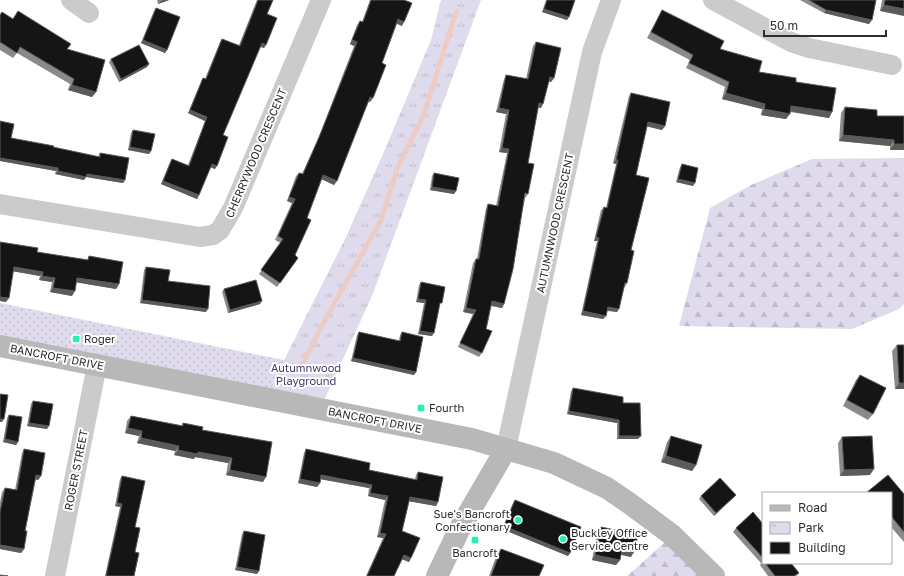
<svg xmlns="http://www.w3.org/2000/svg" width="904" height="576" font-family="'Golos Text',sans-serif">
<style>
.grass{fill:url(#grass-dots)}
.forest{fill:url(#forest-firs)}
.park{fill:url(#park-tufts)}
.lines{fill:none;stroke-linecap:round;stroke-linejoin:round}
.stream{stroke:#eeccc6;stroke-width:5}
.street{stroke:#cbcbcb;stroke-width:20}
.secondary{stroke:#b8b8b8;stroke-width:22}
.wall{fill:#8a8a8a}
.shaded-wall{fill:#5b5b5b}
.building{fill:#151515;stroke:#5b5b5b}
.poi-dot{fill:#25f0b5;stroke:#fff;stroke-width:1.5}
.labels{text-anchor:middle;stroke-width:4;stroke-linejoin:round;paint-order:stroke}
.street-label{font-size:11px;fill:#2e2e2e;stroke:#fff}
.poi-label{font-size:11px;fill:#2e2e2e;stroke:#fff;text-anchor:start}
.park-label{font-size:11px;fill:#49396d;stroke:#fff}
</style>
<defs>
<pattern id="grass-dots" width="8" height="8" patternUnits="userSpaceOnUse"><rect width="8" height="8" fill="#dfdbed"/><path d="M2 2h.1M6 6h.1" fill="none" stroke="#c0bccc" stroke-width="1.8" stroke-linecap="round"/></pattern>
<pattern id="forest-firs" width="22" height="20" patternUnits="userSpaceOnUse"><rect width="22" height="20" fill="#dfdbed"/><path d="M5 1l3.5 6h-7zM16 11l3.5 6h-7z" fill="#c0bccc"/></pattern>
<pattern id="park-tufts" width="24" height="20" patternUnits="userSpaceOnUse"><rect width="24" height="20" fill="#dfdbed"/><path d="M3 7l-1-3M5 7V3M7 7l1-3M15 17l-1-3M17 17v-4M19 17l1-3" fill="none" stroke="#c0bccc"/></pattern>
</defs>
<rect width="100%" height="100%" fill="#fff"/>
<path class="grass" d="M 0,303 L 284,360 L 266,396 L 0,344 Z"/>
<path class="forest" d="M 904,158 L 904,304 L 899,309 L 852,329 L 679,326 L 710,208 L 751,185 L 812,159 Z
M 673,535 L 716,576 L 627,576 Z"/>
<path class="park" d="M 441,0 L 481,0 L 372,296 L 321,407 L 266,396 L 346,237 L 383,154 L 431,40 Z"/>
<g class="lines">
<path class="stream" d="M 299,371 L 319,331 L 381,220 L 397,169 L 424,114 L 456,12"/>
<path class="street" d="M 71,0 L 89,13
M 713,0 L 791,42 L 809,48 L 892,65
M 0,204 L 200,237 L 213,235 L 220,230 L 233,208 L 321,0
M 506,449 L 592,52 L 611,0
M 55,576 L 97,365"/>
<path class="secondary" d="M 0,346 L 472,439 L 554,463 L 607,488 L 629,503 L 672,535 L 714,576
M 437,576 L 460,528 L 506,449"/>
</g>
<path class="wall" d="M 157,0 L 169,0 L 158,4 Z
M 257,0 L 273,0 L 267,14 L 266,45 L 264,48 L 260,47 L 223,135 L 215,169 L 210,167 L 199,195 L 197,199 L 161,184 L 170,162 L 172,159 L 188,165 L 205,121 L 188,113 L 201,82 L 203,78 L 205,79 L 220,42 L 222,39 L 239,45 Z
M 370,0 L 404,0 L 402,26 L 397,24 L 382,63 L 370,102 L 369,101 L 334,185 L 322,179 L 307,218 L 295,255 L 298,258 L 277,287 L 259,274 L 281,243 L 275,240 L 292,203 L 287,201 L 296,176 L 299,173 L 302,174 L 318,139 L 354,46 L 350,44 L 357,25 L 360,21 L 362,22 Z
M 546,0 L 575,0 L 567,20 L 542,12 Z
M 800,0 L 876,0 L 869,24 L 824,13 Z
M 882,0 L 904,0 L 880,11 Z
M 156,8 L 167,50 L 165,53 L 141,43 L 154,11 Z
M 662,10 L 720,49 L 759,72 L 796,82 L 832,112 L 829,118 L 790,112 L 786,119 L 761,115 L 762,109 L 722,99 L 725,87 L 686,68 L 690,60 L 647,38 L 659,16 Z
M 0,15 L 12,19 L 67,49 L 96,92 L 92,97 L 68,90 L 70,84 L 17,53 L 13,58 L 0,50 Z
M 536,42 L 554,78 L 551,82 L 549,81 L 541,108 L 538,107 L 528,163 L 528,194 L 525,198 L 504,304 L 502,308 L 491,306 L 482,353 L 479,357 L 458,347 L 473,314 L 463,312 L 473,263 L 476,259 L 477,259 L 486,208 L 488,204 L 496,206 L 507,153 L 499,152 L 506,114 L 496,112 L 504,79 L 506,75 L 526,79 L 533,46 Z
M 111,59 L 149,64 L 147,67 L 119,82 L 109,62 Z
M 631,93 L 665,126 L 662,130 L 647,126 L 636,175 L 631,250 L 627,283 L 625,287 L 624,286 L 617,312 L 607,311 L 606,316 L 603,319 L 581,315 L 597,241 L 594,241 L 601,210 L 604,207 L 606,208 L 616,164 L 613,163 L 629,96 Z
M 845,107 L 877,116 L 904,116 L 904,150 L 890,150 L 890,146 L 839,141 L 841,113 Z
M 0,121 L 11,138 L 98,157 L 100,153 L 125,180 L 123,183 L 86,177 L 84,180 L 55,174 L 56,171 L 0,161 Z
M 133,130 L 151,151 L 149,154 L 128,150 L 131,133 Z
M 682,164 L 693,186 L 676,182 L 680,167 Z
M 434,173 L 456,191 L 454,194 L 430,190 L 432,176 Z
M 0,242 L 37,252 L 87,260 L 89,256 L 119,284 L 116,289 L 76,282 L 72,296 L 50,292 L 52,282 L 39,280 L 40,276 L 13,271 L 6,302 L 0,301 Z
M 146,267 L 168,281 L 206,312 L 140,303 L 144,270 Z
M 421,282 L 440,306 L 439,306 L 432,336 L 418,334 L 424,303 L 416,302 L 419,285 Z
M 224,289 L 260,304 L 228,313 L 222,292 Z
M 359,332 L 399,341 L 400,335 L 402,332 L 416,372 L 414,375 L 351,361 L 357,335 Z
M 897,345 L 904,345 L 904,389 L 895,389 L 892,351 Z
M 860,375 L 873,414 L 868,420 L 843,406 L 856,380 Z
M 573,388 L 623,403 L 638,439 L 617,439 L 617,423 L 567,414 L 571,391 Z
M 33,401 L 47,429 L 27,426 L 31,404 Z
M 9,415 L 18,442 L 16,445 L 3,442 L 7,418 Z
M 131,416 L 181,426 L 183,423 L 202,430 L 263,482 L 226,475 L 228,463 L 195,457 L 194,459 L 174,455 L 175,451 L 137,443 L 139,436 L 125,433 L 127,421 Z
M 671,436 L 696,465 L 692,471 L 661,462 L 667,442 Z
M 842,437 L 870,475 L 840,476 L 838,443 Z
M 24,449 L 41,476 L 38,480 L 36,479 L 25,531 L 24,549 L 21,553 L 0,549 L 0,502 L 2,492 L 5,488 L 15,490 L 22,453 Z
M 306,449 L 369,470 L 415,479 L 416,475 L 418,472 L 438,502 L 436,506 L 409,501 L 402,531 L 411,558 L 409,562 L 402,559 L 394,576 L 366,576 L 383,538 L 377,537 L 385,500 L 368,496 L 369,488 L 321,479 L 320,483 L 317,487 L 298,483 L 304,453 Z
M 122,476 L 135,527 L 134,576 L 105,576 L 120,507 L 115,506 L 120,479 Z
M 891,493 L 904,494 L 904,542 L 891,527 Z
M 736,495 L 733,498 L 714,516 L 699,499 L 701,496 Z
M 515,500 L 570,553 L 568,556 L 502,529 L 513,503 Z
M 763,524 L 763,563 L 791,563 L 799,573 L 796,576 L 768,576 L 760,565 L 761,563 L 733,532 L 736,528 Z
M 601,527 L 631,557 L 621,555 L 620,560 L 616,565 L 592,560 L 597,533 Z
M 244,531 L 259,571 L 257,574 L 235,570 L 242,534 Z
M 501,549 L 539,576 L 489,576 L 497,554 Z"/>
<path class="shaded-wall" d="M 163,0 L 169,0 L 158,4 L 161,1 Z
M 884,5 L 904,9 L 904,16 L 880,11 Z
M 544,9 L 569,17 L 567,20 L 542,12 Z
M 826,10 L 872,20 L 869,24 L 824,13 Z
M 398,19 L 404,22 L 402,26 L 396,23 Z
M 143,40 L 167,50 L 165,53 L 141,43 Z
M 352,40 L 357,42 L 354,46 L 350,44 Z
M 262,43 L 266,45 L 264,48 L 259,46 Z
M 149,64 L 147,67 L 119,82 L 121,79 Z
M 550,77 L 554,78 L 551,82 L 547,81 Z
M 72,85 L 96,92 L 92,97 L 68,90 Z
M 726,93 L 765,104 L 762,109 L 722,99 Z
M 370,97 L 373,98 L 370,102 L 368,101 Z
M 539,103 L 543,104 L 541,108 L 537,107 Z
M 791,106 L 832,112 L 829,118 L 788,111 Z
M 499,108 L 509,110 L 506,114 L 496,112 Z
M 764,109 L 790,114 L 786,119 L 761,115 Z
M 190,110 L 207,117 L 205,121 L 188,113 Z
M 648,122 L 665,126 L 662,130 L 645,126 Z
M 843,135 L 894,140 L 890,146 L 839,141 Z
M 894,144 L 904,144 L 904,150 L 890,150 Z
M 130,147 L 151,151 L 149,154 L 128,150 Z
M 502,148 L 509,149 L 507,153 L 499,152 Z
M 0,158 L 58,168 L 56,171 L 0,161 Z
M 616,160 L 618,160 L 616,164 L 613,163 Z
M 212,164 L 217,166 L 215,169 L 210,167 Z
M 58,171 L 87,174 L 125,180 L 123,183 L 86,177 L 84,180 L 55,174 Z
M 323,175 L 337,181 L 334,185 L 321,179 Z
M 678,179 L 695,183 L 693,186 L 676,182 Z
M 163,181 L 199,195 L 197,199 L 161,184 Z
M 432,187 L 456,191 L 454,194 L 430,190 Z
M 289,197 L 295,199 L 292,203 L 287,201 Z
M 596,237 L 599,238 L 597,241 L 594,241 Z
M 14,267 L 43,272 L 40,276 L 11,271 Z
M 42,276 L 55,278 L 52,282 L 39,280 Z
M 77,278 L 119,284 L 116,289 L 74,282 Z
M 53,288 L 75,291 L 72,296 L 50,292 Z
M 0,297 L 9,298 L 6,302 L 0,301 Z
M 418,299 L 426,300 L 424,303 L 416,302 Z
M 142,300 L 208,309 L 206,312 L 140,303 Z
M 262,301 L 260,304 L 228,313 L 230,310 Z
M 492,301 L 504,304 L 502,308 L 489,305 Z
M 608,307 L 619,309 L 617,312 L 605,310 Z
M 466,308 L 476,310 L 473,314 L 463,312 Z
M 583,311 L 606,316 L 603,319 L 581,315 Z
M 420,331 L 434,333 L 432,336 L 418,334 Z
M 353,358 L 416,372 L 414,375 L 351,361 Z
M 899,383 L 904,383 L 904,389 L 895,389 Z
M 569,411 L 619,420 L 617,423 L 567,414 Z
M 0,419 L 4,419 L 2,422 L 0,422 Z
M 29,423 L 49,426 L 47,429 L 27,426 Z
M 128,428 L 142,431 L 139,436 L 125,433 Z
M 619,436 L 641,436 L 638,439 L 617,439 Z
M 141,438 L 179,446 L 175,451 L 137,443 Z
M 5,439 L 18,442 L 16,445 L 3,442 Z
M 178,450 L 198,452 L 232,458 L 228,463 L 195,457 L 194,459 L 174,455 Z
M 666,456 L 696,465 L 692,471 L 661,462 Z
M 874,469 L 870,475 L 840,476 L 844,470 Z
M 230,470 L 266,477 L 263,482 L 226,475 Z
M 36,475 L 41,476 L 38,480 L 34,479 Z
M 321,475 L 372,485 L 369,488 L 319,479 Z
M 300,479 L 320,483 L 317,487 L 298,483 Z
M 370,493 L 388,496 L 385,500 L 368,496 Z
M 736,495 L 733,498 L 714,516 L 716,513 Z
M 410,497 L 438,502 L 436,506 L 407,501 Z
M 117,503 L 122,504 L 120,507 L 115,506 Z
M 504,526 L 570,553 L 568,556 L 502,529 Z
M 380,533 L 386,534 L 383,538 L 377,537 Z
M 0,545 L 24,549 L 21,553 L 0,549 Z
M 622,549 L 634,552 L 631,557 L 619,554 Z
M 404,555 L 411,558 L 409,562 L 401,559 Z
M 595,555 L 620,560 L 616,565 L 592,560 Z
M 237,567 L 259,571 L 257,574 L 235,570 Z"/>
<path class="building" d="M 258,0 L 273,0 L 267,14 L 277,18 L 266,45 L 262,43 L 223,135 L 228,137 L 217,166 L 212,164 L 199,195 L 163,181 L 172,159 L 189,166 L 207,117 L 190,110 L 203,78 L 206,79 L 222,39 L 240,46 Z
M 371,0 L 404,0 L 412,3 L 404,22 L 398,19 L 382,63 L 386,65 L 373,98 L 370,97 L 337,181 L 323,175 L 307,218 L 311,220 L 295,255 L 298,258 L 280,283 L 261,270 L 283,239 L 278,236 L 295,199 L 289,197 L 299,173 L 303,174 L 320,135 L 357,42 L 352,40 L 360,21 L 363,22 Z
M 547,0 L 575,0 L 569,17 L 544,9 Z
M 809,0 L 876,0 L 872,20 L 826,10 Z
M 885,0 L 904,0 L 904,9 L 884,5 Z
M 156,8 L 180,17 L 167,50 L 143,40 Z
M 662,10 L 724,41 L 720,49 L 762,61 L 759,72 L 796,78 L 796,82 L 836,88 L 832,112 L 791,106 L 790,114 L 764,109 L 765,104 L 726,93 L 729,82 L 689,63 L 693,55 L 651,32 Z
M 18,11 L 71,44 L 67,49 L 105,60 L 96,92 L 72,85 L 74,79 L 20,47 L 17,53 L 0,42 L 0,15 L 2,12 L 13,19 Z
M 536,42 L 561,48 L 554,78 L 550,77 L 543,104 L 539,103 L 528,163 L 534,164 L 528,194 L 525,193 L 513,269 L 504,304 L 492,301 L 486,329 L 492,331 L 482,353 L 460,343 L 476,310 L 466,308 L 476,259 L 479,259 L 488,204 L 498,206 L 509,149 L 502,148 L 509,110 L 499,108 L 506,75 L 528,79 Z
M 139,45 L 149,64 L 121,79 L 111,59 Z
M 631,93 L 670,102 L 665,126 L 648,122 L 636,175 L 649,178 L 631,250 L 634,251 L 627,283 L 625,283 L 619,309 L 608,307 L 606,316 L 583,311 L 599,238 L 596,237 L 604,207 L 607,208 L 618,160 L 616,160 Z
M 845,107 L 877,110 L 877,116 L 904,116 L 904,144 L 894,144 L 894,140 L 843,135 Z
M 0,121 L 14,124 L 11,138 L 54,146 L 53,147 L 100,157 L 100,153 L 129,158 L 125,180 L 87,174 L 86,177 L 58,171 L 58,168 L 0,158 Z
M 133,130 L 155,134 L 151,151 L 130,147 Z
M 682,164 L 698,168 L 695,183 L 678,179 Z
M 434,173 L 459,178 L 456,191 L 432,187 Z
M 0,242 L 38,248 L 37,252 L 88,260 L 89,256 L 123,262 L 119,284 L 77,278 L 75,291 L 53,288 L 55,278 L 42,276 L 43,272 L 14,267 L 9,298 L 0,297 Z
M 146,267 L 170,270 L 168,281 L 210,286 L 208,309 L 142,300 Z
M 256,280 L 262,301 L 230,310 L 224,289 Z
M 421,282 L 445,287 L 442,303 L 440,303 L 434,333 L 420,331 L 426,300 L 418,299 Z
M 359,332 L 400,341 L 402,332 L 423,337 L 416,372 L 353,358 Z
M 897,345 L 904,345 L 904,383 L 899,383 Z
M 860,375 L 886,388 L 873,414 L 847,400 Z
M 573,388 L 623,397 L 623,403 L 640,403 L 641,436 L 619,436 L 619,420 L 569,411 Z
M 0,394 L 8,395 L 4,419 L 0,419 Z
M 33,401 L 53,404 L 49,426 L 29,423 Z
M 9,415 L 22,417 L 18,442 L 5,439 Z
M 131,416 L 183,426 L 183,423 L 203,427 L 202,430 L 272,442 L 266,477 L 230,470 L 232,458 L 198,452 L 197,454 L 178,450 L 179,446 L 141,438 L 142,431 L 128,428 Z
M 671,436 L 702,445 L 696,465 L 666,456 Z
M 872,436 L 874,469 L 844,470 L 842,437 Z
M 24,449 L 45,453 L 41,476 L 36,475 L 25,531 L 27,531 L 24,549 L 0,545 L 0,512 L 5,488 L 17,490 Z
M 306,449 L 370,463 L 369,470 L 417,480 L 418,472 L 443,477 L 438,502 L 410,497 L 402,531 L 420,538 L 411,558 L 404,555 L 394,576 L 367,576 L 386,534 L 380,533 L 388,496 L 370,493 L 372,485 L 321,475 L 320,483 L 300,479 Z
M 888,475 L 904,494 L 904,532 L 891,516 L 891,493 L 866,493 Z
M 122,476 L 145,481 L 135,527 L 140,528 L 135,552 L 139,553 L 134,576 L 106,576 L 122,504 L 117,503 Z
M 720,478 L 736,495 L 716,513 L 701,496 Z
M 515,500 L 581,527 L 570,553 L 504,526 Z
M 753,512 L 763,524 L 763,558 L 736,528 Z
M 601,527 L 638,535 L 634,552 L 622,549 L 620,560 L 595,555 Z
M 244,531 L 265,535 L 259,571 L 237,567 Z
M 501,549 L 544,565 L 539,576 L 491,576 Z
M 765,563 L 791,563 L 799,573 L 794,576 L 775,576 Z
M 0,575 L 8,576 L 0,576 Z"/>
<g class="poi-dot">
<rect x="72" y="335" width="8" height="8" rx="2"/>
<rect x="417" y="404" width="8" height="8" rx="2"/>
<circle cx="518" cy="520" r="4"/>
<circle cx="563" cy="539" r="4"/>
<rect x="471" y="536" width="8" height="8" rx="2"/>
</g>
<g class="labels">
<g class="street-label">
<text transform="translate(256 153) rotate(-67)" y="4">CHERRYWOOD CRESCENT</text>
<text transform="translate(555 223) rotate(-78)" y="4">AUTUMNWOOD CRESCENT</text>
<text transform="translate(57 357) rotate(11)" y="4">BANCROFT DRIVE</text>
<text transform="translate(375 420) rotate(11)" y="4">BANCROFT DRIVE</text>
<text transform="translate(76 470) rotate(-79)" y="4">ROGER STREET</text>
</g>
<g class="poi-label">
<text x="84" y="343">Roger</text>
<text x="429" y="412">Fourth</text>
<text x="510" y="518" text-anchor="end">Sue's Bancroft<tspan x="510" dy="13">Confectionary</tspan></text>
<text x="571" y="537">Buckley Office<tspan x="571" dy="13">Service Centre</tspan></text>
<text x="475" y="557" text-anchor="middle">Bancroft</text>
</g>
<g class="park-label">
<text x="306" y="372">Autumnwood<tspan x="306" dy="13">Playground</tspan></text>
</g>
</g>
<rect x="762" y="492" width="130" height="72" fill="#ffffff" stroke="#ababab"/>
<rect x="770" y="505" width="20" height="6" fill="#b8b8b8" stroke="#ababab"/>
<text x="798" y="512" font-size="12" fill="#2e2e2e">Road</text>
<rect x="770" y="522" width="20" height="12" fill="url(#park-tufts)" stroke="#ababab"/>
<text x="798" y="532" font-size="12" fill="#2e2e2e">Park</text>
<rect x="770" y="542" width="20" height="12" fill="#151515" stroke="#ababab"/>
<text x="798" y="552" font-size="12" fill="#2e2e2e">Building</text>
<path d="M764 30v6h122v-6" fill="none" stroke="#2e2e2e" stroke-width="2"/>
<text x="770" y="30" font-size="12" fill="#2e2e2e" stroke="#ffffff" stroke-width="3" paint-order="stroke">50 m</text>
</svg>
